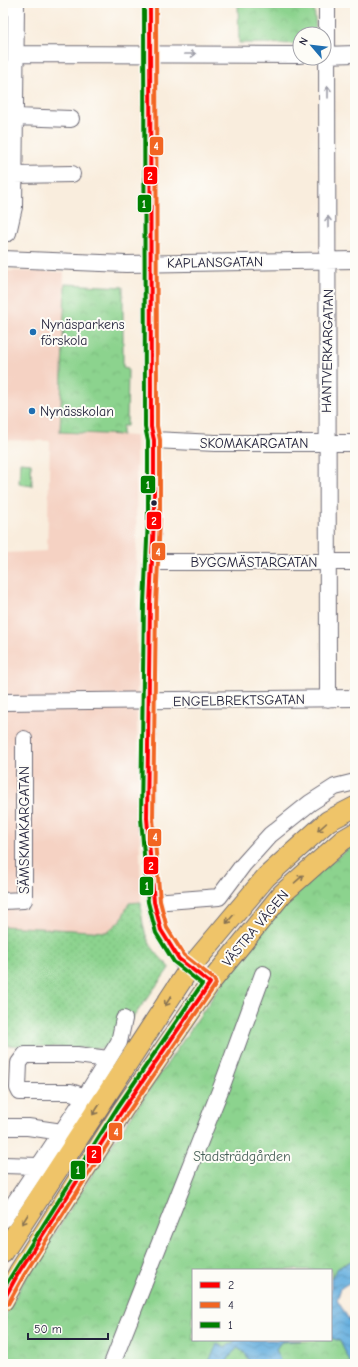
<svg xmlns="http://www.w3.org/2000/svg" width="358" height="1367" font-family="'Comic Neue',sans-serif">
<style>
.built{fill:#f5d2c3}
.grass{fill:url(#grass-dots);stroke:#577a64}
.park{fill:url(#park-crowns);stroke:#577a64}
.garden{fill:#8cd38e;stroke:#577a64}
.water{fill:url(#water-waves);stroke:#44698d}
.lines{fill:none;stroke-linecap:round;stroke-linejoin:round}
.minor-casing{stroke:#6d6974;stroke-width:18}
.major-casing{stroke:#6d6974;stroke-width:22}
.minor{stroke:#fff;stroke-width:16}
.major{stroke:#efc469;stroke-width:20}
.bus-1-casing{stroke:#fdfcf7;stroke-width:7}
.bus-2-casing{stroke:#fdfcf7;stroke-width:7}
.bus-3-casing{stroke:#fdfcf7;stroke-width:7}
.bus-1{stroke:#f00;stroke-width:4}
.bus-2{stroke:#f26522;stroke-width:4}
.bus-3{stroke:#008000;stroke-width:4}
.oneway{stroke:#9c9ca7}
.oneway2{stroke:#887352}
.poi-dot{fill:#1f6fb2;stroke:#fdfcf7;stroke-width:1.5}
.bus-dot{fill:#22223b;stroke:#fdfcf7;stroke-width:1.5}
.labels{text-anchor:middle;stroke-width:4;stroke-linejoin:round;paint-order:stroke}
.street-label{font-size:14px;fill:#22223b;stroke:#fdfcf7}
.poi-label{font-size:14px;fill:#22223b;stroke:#fdfcf7;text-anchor:start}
.park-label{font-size:14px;fill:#476058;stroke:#fdfcf7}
.line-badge{stroke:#fdfcf7;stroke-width:1.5}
.badge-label{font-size:11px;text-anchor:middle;font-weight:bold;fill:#fff}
</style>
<defs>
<pattern id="grass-dots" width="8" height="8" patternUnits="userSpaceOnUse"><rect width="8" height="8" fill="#8cd38e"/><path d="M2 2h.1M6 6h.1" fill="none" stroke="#78b57b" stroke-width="1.8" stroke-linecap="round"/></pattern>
<pattern id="park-crowns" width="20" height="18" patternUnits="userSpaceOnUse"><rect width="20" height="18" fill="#8cd38e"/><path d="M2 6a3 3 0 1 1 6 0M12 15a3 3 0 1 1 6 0" fill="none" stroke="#78b57b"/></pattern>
<pattern id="water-waves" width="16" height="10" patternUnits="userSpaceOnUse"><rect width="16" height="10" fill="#67b0df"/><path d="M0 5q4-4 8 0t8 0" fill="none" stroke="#548fb6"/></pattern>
</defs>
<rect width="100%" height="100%" fill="#fdfcf7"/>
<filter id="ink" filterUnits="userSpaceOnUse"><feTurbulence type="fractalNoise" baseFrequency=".025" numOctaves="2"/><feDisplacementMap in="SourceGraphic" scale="8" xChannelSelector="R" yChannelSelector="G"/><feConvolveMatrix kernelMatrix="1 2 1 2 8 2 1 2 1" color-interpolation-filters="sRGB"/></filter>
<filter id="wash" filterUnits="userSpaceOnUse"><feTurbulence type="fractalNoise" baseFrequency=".012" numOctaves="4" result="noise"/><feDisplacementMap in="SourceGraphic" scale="16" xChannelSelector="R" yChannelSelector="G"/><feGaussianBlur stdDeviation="0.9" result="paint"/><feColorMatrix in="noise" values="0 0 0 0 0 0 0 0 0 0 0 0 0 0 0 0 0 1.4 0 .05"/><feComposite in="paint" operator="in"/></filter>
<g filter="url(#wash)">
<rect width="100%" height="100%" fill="#f9eddd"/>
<path class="built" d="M 3,271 L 64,272 L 63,390 L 60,432 L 136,436 L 137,717 L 141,902 L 129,903 L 121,920 L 107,932 L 3,926 L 3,637 L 5,553 L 47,551 L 50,441 L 3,440 Z"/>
<path class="grass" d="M 141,902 C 142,933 147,946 170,967 L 110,1049 L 3,1045 L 3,926 L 107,932 L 121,920 L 129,903 Z"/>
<path class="park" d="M 238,3 L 314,3 L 316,34 L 300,34 L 300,44 L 239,43 Z
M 65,284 L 123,287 L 123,367 L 128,368 L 127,426 L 122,426 L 122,435 L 60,432 Z
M 355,843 L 355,1259 L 338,1268 L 333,1278 L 331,1278 L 331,1270 L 193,1270 L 193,1340 L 236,1340 L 225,1348 L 218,1344 L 208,1364 L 3,1364 L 3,1321 L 20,1288 L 100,1162 L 238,960 L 291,895 Z
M 331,1338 L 340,1341 L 351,1364 L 281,1364 L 276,1349 L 281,1342 L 331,1340 Z
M 238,1348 L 246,1354 L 251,1364 L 225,1364 L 233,1352 Z"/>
<path class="garden" d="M 20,462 L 31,463 L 32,486 L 19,484 Z"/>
<path class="water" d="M 355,1259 L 355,1279 L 341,1288 L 337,1300 L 351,1323 L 355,1364 L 351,1364 L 340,1341 L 331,1338 L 331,1278 L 338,1268 Z
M 236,1340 L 301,1340 L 281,1342 L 276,1349 L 281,1364 L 251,1364 L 246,1354 L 238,1348 L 233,1352 L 225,1364 L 208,1364 L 217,1344 L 225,1348 Z"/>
</g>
<g filter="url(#ink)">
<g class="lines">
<defs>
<path id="minor" d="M 150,3 L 151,427 L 154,440 L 154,519 L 150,604 L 147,822 L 154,902 L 161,930 L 179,959 L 189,969
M 327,3 L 328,699
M 16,54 L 300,55
M 324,55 L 355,54
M 16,117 L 71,119
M 15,175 L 72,174
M 8,233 L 14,207 L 16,3
M 3,259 L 126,264 L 355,260
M 154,440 L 215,443 L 355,443
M 153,562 L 355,562
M 3,702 L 355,698
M 3,901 L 24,900 L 24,739
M 154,902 L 219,897 L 243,865 L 270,835 L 310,803 L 335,787 L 355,782
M 85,1097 L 71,1092 L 20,1092 L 18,1088 L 19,1063 L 25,1055 L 77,1055 L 108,1059
M 3,1127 L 28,1127 L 62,1132
M 3,1165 L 39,1166
M 3,1220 L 85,1097 L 119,1042 L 124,1019
M 112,1364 L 223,1083 L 263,974"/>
<path id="major" d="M 3,1253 L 189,969 L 266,877 L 328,821 L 355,807
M 3,1301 L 19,1272 L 122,1111 L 210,983 L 282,894 L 343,840 L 355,833"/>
</defs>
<use href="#minor" class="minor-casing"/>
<use href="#major" class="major-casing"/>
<use href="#minor" class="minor"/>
<use href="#major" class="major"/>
<defs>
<path id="bus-1" d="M 3,1301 L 19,1272 L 122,1111 L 210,983 L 179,959 L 161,930 L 154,902 L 147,818 L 150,604 L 154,519 L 154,440 L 151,427 L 150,3"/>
<path id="bus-2" d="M 8,1304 L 24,1275 L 127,1114 L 216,984 L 214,979 L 184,955 L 167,928 L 160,901 L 153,818 L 156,604 L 160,519 L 160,440 L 157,426 L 156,3"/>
<path id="bus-3" d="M 3,1289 L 117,1108 L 202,984 L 174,962 L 156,933 L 148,902 L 141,818 L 144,604 L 148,519 L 148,441 L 145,427 L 144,3"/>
</defs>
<use href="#bus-1" class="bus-1-casing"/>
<use href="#bus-2" class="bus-2-casing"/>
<use href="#bus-3" class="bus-3-casing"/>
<use href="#bus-1" class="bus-1"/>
<use href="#bus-2" class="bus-2"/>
<use href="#bus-3" class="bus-3"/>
</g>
<defs><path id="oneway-shaft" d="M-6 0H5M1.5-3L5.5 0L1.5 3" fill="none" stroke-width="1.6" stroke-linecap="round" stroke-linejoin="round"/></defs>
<g class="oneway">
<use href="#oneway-shaft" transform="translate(190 54)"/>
<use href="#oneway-shaft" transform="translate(328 92) rotate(-90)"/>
<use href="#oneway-shaft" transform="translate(328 222) rotate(-90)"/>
</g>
<g class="oneway2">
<use href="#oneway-shaft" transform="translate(322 827) rotate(138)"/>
<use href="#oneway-shaft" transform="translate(299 879) rotate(-41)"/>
<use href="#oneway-shaft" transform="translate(230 919) rotate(131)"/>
<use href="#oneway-shaft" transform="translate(168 1001) rotate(123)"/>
<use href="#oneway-shaft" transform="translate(96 1110) rotate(123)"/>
<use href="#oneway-shaft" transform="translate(25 1219) rotate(123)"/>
</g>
</g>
<g class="poi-dot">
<circle cx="33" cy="332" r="4"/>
<circle cx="32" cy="411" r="4"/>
</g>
<circle class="bus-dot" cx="154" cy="503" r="3.5"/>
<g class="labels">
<g class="street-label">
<text transform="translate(215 262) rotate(-1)" y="5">KAPLANSGATAN</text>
<text transform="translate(327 351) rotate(-89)" y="5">HANTVERKARGATAN</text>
<text x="254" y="448">SKOMAKARGATAN</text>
<text x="254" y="567">BYGGMÄSTARGATAN</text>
<text transform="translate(239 700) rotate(-1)" y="5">ENGELBREKTSGATAN</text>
<text transform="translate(24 830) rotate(-90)" y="5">SÄMSKMAKARGATAN</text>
<text transform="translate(255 928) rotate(-50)" y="5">VÄSTRA VÄGEN</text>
</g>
<g class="poi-label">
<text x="41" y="329">Nynäsparkens<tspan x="41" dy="16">förskola</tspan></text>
<text x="40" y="416">Nynässkolan</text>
</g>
<g class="park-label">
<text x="242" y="1161">Stadsträdgården</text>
</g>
</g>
<g class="line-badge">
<rect x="149" y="136" width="15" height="20" rx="4" fill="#f26522"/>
<rect x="143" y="166" width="15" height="19" rx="4" fill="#f00"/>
<rect x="137" y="194" width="15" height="19" rx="4" fill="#008000"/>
<rect x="140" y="475" width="16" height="19" rx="4" fill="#008000"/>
<rect x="146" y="511" width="16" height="19" rx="4" fill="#f00"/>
<rect x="151" y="542" width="15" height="19" rx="4" fill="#f26522"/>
<rect x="147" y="828" width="15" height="19" rx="4" fill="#f26522"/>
<rect x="143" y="856" width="16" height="19" rx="4" fill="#f00"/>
<rect x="139" y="876" width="15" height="20" rx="4" fill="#008000"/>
<rect x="108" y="1122" width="15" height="19" rx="4" fill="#f26522"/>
<rect x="86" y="1145" width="16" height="19" rx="4" fill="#f00"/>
<rect x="70" y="1160" width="16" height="20" rx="4" fill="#008000"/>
</g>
<g class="badge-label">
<text x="156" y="150">4</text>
<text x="150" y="180">2</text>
<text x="144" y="208">1</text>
<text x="148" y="489">1</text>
<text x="154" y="525">2</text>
<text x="158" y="556">4</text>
<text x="155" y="841">4</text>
<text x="151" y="870">2</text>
<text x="147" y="890">1</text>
<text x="116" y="1136">4</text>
<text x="94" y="1158">2</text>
<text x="78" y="1174">1</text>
</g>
<rect width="358" height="1367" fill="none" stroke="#fdfcf7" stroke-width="16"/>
<rect x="192" y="1269" width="140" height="72" fill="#fdfcf7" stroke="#a5a5ac"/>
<rect x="200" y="1282" width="20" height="6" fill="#ff0000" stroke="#a5a5ac"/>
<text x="228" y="1289" font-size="12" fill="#22223b">2</text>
<rect x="200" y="1302" width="20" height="6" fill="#f26522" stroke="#a5a5ac"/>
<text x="228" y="1309" font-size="12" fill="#22223b">4</text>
<rect x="200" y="1322" width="20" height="6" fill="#008000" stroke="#a5a5ac"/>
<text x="228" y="1329" font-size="12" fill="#22223b">1</text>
<g transform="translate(312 46) rotate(298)"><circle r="19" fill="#fdfcf7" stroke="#a5a5ac"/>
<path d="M0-3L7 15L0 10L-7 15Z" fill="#1f6fb2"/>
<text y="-6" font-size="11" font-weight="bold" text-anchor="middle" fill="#22223b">N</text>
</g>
<path d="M28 1333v6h80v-6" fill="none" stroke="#22223b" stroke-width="2"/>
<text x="34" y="1333" font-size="12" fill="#22223b" stroke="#fdfcf7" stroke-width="3" paint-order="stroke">50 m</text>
</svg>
